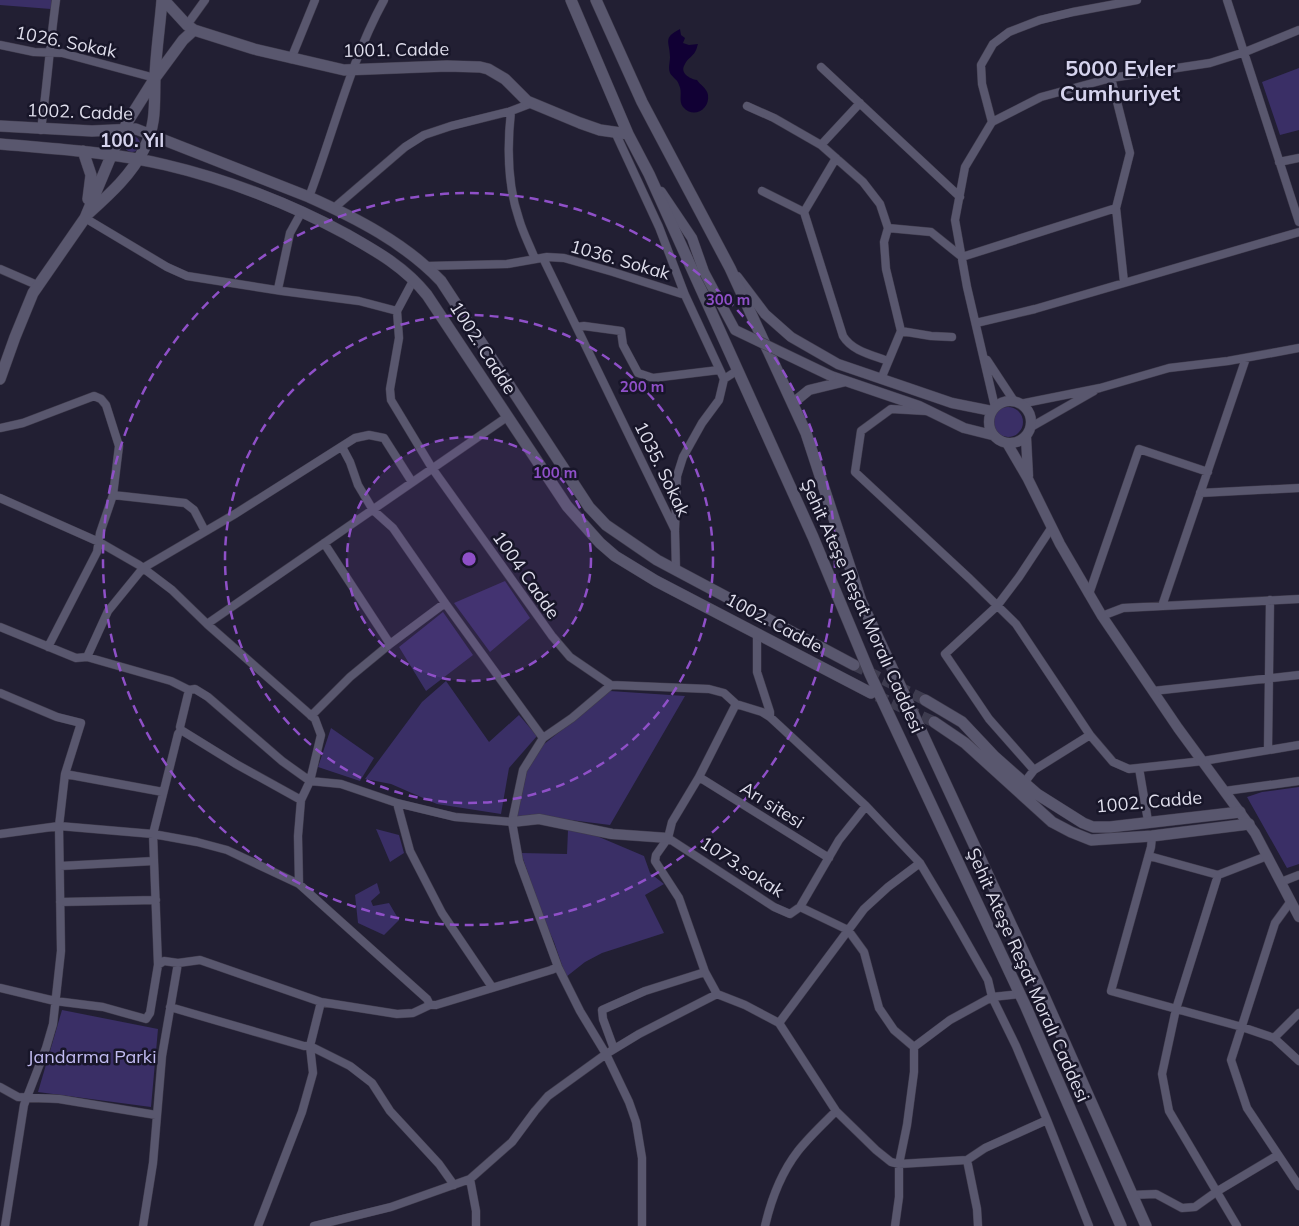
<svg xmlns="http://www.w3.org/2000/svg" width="1299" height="1226" font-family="Mulish,sans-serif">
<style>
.green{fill:#3a2f66}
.water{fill:#110034}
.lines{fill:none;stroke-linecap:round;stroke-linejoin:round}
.secondary-tunnel{stroke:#3e3c4f;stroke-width:11;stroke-dasharray:11 5.5;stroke-linecap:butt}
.minor-casing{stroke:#3f3b4c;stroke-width:9}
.tertiary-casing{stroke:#3f3b4c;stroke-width:11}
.secondary-casing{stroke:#3f3b4c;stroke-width:12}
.minor{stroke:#59576e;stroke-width:8}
.tertiary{stroke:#59576e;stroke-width:10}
.secondary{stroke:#59576e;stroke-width:11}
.tertiary-bridge-casing{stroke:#3f3b4c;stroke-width:11;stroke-linecap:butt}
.tertiary-bridge{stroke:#59576e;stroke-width:10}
.ring{fill:none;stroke:#8f50c8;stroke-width:2.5;stroke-dasharray:9 6}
.labels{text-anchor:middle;stroke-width:5;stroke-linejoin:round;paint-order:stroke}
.street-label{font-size:18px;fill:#dfdeec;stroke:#181629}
.park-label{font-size:18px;fill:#c2bcf2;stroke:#181629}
.neighbourhood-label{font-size:19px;font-weight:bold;fill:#d5d3ed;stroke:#181629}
.district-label{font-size:22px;font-weight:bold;fill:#d5d3ed;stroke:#181629}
.centre{fill:#8f50c8;stroke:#181629;stroke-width:2.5}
.ring-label{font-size:15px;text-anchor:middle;font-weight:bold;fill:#8f50c8;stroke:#181629;stroke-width:5;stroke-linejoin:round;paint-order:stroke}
</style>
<rect width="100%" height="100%" fill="#221f33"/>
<path class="green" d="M 0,0 L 52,0 L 51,9 L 0,5 Z
M 1299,68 L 1299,130 L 1280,135 L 1262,82 Z
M124 144a8 8 0 1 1 16 0a8 8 0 1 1-16 0Z
M993 422a15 15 0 1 1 30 0a15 15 0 1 1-30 0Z
M 505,581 L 530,618 L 490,652 L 454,603 Z
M 443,612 L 473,655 L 426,691 L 399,647 Z
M 446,681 L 489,742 L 519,715 L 537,736 L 509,768 L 501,814 L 437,804 L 391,784 L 365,779 L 422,702 Z
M 610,691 L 685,696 L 610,825 L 539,816 L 517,817 L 527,771 L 543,745 Z
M 331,728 L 374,758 L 360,781 L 318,767 Z
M 1299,787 L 1299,864 L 1287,868 L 1247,797 L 1262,792 Z
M 376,829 L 399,835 L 404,853 L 390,862 Z
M 568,830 L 585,831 L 644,856 L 650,873 L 664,884 L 645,895 L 664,933 L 602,953 L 585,962 L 566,977 L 554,942 L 543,918 L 521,853 L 567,854 Z
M 377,883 L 380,893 L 371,901 L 373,906 L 389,903 L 399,920 L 384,935 L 358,923 L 355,895 Z
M 62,1010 L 158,1029 L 151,1107 L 38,1092 Z"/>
<path class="water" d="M 680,29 L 681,35 L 685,38 L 683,43 L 689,45 L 698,44 C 697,46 697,49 695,52 C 693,56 687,59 685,64 C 679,73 690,79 697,80 C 700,85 707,88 708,95 C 710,110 693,119 683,107 C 678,101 683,92 679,85 C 678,80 672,77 670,73 C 668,68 670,62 670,57 C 670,42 662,38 680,29 Z"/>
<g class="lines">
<path class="secondary-tunnel" d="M 854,665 L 925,700
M 877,696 L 934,722"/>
<defs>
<path id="minor" d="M 1227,0 L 1299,222
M 187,25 L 205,0
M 0,45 L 34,52 L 62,53 L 155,78
M 291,59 L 315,0
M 821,67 L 960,197
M 1111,78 L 1130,153 L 1116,208 L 1124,282
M 747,106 L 774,118 L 821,145 L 863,182 L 880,204 L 888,228 L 931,232 L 962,257 L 1116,208
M 511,111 C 507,147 507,184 519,219 C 523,233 530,246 535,259
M 992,122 L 982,84 L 981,65 L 993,44 L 1009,32 L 1040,20 L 1073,12 L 1137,0
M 41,130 C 47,86 50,43 56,0
M 615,132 L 659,227 L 685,295 L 724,379
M 821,145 L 860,103
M 836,158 L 804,212 L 843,336 C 852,351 872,355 888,361
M 1279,162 L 1299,158
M 762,191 L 804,212
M 309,197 C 334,131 350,62 384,0
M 334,208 L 405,147 L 424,135 L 451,126 L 511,111 L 532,103
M 85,218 L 167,267 L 187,276 L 282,291 L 359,301 L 397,311
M 543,258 L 675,530
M 427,266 L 507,264 L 547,257 L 564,258 L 613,272 L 685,295
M 0,269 L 37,285
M 414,279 L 397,311 L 399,338 L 390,389 L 391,400 L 432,468 L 552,636 L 570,657 L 611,685
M 278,289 L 290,233 L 301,213
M 976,323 L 1035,309 L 1299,232
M 577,327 L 584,326 L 621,331 L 623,345 L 638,373 L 653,378 L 719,370
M 901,331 L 931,336 L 952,337
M 987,360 L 1014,401
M 881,379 L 901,331 L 886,269 L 884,242 L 888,228
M 1020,404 L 1100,388 L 1169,368 L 1228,361 L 1299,348
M 995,407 L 967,287 L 955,220 L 965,167 L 992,122 L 1041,97 L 1111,78 L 1210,63 L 1245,52 L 1299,30
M 926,411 L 891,409 L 861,431 L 855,472 L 970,579 L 1016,624 L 1090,735 L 1113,762 L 1129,769 L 1203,761 L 1299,745
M 1031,427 L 1094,391
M 0,428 L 23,423 L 94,396 L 101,399 L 106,405 L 119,446 L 113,495 L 100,533 L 97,552 L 48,647
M 342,447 L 350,462 L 358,485 L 373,510 L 393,528 L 445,603 L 543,738
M 1200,493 L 1299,488
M 113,495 L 185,503 L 194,510 L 205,531
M 0,498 L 99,542 L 139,565 L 172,590 L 207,624 L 315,719 L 321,735 L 310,781 L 301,800 L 298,836 L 299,884
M 324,543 L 390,644
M 676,570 L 675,530 L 677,476 L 683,457 L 702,423 L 719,400 L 724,379 L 738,370
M 1089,594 L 1139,449 L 1208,472
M 1162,606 L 1246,358
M 1102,616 L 1123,608 L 1299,599
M 207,624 L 507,417
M 0,627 L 76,658 L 87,657 L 171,681 L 189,690 L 195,689 L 208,697 L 282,761 L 310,781 L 341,784 L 397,803 L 455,817 L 512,822
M 757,634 L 757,672 L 770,712 L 770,717
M 87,657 L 108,611 L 143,568 L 235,514 L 355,438 L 369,435 L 384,438 L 412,482
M 1153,691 L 1299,675
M 0,693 L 57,717 L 81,723 L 65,774 L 59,826 L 61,951 L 53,1024 L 46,1048 L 24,1105 L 5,1226
M 736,704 L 699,777 L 672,822 L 668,838 L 656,855 L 655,861 L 679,898 L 705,972 L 717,994 L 745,1005 L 779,1023 L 836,1111 L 876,1150 L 891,1162 L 899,1164 L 967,1160 L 985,1148 L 1047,1120
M 311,716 L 350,677 L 390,644 L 445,603
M 181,730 L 236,764 L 301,800
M 1268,749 L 1270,600
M 1139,768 L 1148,821
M 1034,770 L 989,719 L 945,654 L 997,606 L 1019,577 L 1052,527
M 65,774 L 163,792
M 699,777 L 829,858
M 1024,783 L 1034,770 L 1090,735
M 1225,791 L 1299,781
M 397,803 L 410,851 L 442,913 L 492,987
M 0,834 L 59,826 L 153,834 L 197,842 L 227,850 L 299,884 L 427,999 L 430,1005
M 1152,836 L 1151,847 L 1111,991 L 1242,1027 L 1274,1038 L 1299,1061
M 668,838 L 774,907 L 790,914 L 800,907 L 839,840 L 866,806
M 1149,856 L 1218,875
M 60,866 L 154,861
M 1281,882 L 1299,875
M 1291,901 L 1275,923 L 1231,1060 L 1247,1108 L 1299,1186
M 60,902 L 156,900
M 800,907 L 848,930 L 864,952 L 879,1008 L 894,1030 L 914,1047
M 158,965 L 153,834 L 178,734 L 181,730 L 180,727 L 189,690
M 0,988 L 55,1001 L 103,1007 L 146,1019 L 150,1013 L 158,965 L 164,961 L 178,963 L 200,960 L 321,1002 L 397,1014 L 413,1013 L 430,1005 L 436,1005 L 551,970 L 558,967
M 170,1007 L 304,1046 L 310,1046 L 350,1066 L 372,1083 L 390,1111 L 439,1164 L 454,1185
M 779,1023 L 864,909 L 888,887 L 920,863
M 1274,1038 L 1299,1013
M 914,1047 L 950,1020 L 992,997 L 1020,994
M 614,1049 L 603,1019 L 602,1010 L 645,991 L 705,972
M 0,1087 L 18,1097 L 59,1099 L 156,1115
M 967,1160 L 977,1209 L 978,1226
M 470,1179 L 476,1211 L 476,1226
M 1131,1195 L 1156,1194 L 1182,1208 L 1195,1207 L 1216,1192 L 1278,1155
M 143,1226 L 153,1163 L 162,1056 L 178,963
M 258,1226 L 302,1112 L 313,1073 L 310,1046 L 321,1002
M 314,1226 L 391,1207 L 470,1179 L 512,1142 L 535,1111 L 548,1096 L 606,1054 L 639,1034 L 717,994
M 642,1226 L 642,1158 L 636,1122 L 629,1102 L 606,1054 L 580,1011 L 558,967 L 519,861 L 512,822 L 523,770 L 543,738 L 572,718 L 611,685 L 709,689 L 724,693 L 736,704 L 762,712 L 770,717 L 866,806 L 920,863 L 954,920 L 988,980 L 992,997 L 1016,1046 L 1047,1120 L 1089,1226
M 765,1226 C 771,1200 781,1173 798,1151 C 809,1137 823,1124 836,1111
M 895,1226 L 899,1197 L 899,1164 L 907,1125 L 914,1072 L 914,1047
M 1237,1226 L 1169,1111 L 1162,1074 L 1176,1009 L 1218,875 L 1267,856"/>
<path id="tertiary" d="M 661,192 L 692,238 L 704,272
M 737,277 L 765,314 L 791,337 L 838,364 L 952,403 L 992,411
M 831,376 L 919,406 L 964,428 L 992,435
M989 422a21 21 0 1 1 42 0a21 21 0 1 1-42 0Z
M 793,403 L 809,390 L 846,381
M 1026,437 L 1028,476
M 1007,443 L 1028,479 L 1060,544 L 1102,616 L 1178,728 L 1255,833 L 1299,917
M 512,822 L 539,819 L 612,834 L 668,838"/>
<path id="secondary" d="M 164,0 L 187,25 L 194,30 L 254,49 L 344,70 L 447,66 L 480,67 L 488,69 L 505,79 L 527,101 L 580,123 L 600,130 L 628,134
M 571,0 L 628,134 L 649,174 L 813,537 L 870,674 L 1026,1007 L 1121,1226
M 596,0 L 642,102 L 730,268 L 806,433 L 861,601 L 1045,998 L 1146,1226
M 0,126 L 92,131 L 136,129 L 309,197 C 356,218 405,243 441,281 L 589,507 L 606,525 L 657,560 L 854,665
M 0,144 C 56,149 111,152 166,165 C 226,179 291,204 346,234 C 376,251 405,267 427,295 L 567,506 L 600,543 L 615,556 L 656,581 L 871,693
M 83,151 L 91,175 L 88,199
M 89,213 C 110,194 132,174 144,149 C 157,123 154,104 155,77 C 156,51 160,26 162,0
M 0,379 L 15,337 L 33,293 L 85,218 L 114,149 L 128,121 L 155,78 L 183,40 L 194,30
M 925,700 L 962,722 L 995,757 L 1037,794 L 1083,823 L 1093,827 L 1110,827 L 1240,812
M 934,722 L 965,743 L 1052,822 L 1071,832 L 1091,840 L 1152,836 L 1249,824"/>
</defs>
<use href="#minor" class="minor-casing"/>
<use href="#tertiary" class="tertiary-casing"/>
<use href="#secondary" class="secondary-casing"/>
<use href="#minor" class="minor"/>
<use href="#tertiary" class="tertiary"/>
<use href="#secondary" class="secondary"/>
<defs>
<path id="tertiary-bridge" d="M 704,272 L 735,330 L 831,376"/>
</defs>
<use href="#tertiary-bridge" class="tertiary-bridge-casing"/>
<use href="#tertiary-bridge" class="tertiary-bridge"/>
</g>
<circle cx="469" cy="559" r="122" fill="#8f50c8" fill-opacity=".12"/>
<g class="ring">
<circle cx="469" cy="559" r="122"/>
<circle cx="469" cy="559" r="244"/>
<circle cx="469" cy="559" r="366"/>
</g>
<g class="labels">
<g class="street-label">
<text transform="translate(66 42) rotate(11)" y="6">1026. Sokak</text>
<text transform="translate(396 50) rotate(-1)" y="6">1001. Cadde</text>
<text transform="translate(80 112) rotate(2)" y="6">1002. Cadde</text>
<text transform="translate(620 260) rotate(16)" y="6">1036. Sokak</text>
<text transform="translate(483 348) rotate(57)" y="6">1002. Cadde</text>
<text transform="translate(662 469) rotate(64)" y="6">1035. Sokak</text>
<text transform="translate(526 575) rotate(55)" y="6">1004 Cadde</text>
<text transform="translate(862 606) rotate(66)" y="6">Şehit Ateşe Reşat Moralı Caddesi</text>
<text transform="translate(774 623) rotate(28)" y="6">1002. Cadde</text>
<text transform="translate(1149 802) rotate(-5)" y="6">1002. Cadde</text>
<text transform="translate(772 805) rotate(32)" y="6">Arı sitesi</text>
<text transform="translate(742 867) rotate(33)" y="6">1073.sokak</text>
<text transform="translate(1028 975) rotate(66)" y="6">Şehit Ateşe Reşat Moralı Caddesi</text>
</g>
<g class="park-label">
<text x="92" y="1063">Jandarma Parki</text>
</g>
<g class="neighbourhood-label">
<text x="132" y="147">100. Yıl</text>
</g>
<g class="district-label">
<text x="1120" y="76">5000 Evler<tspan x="1120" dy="25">Cumhuriyet</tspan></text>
</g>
</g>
<circle cx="469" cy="559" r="8" class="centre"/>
<g class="ring-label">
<text x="728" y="305">300 m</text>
<text x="642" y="392">200 m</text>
<text x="555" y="478">100 m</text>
</g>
</svg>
